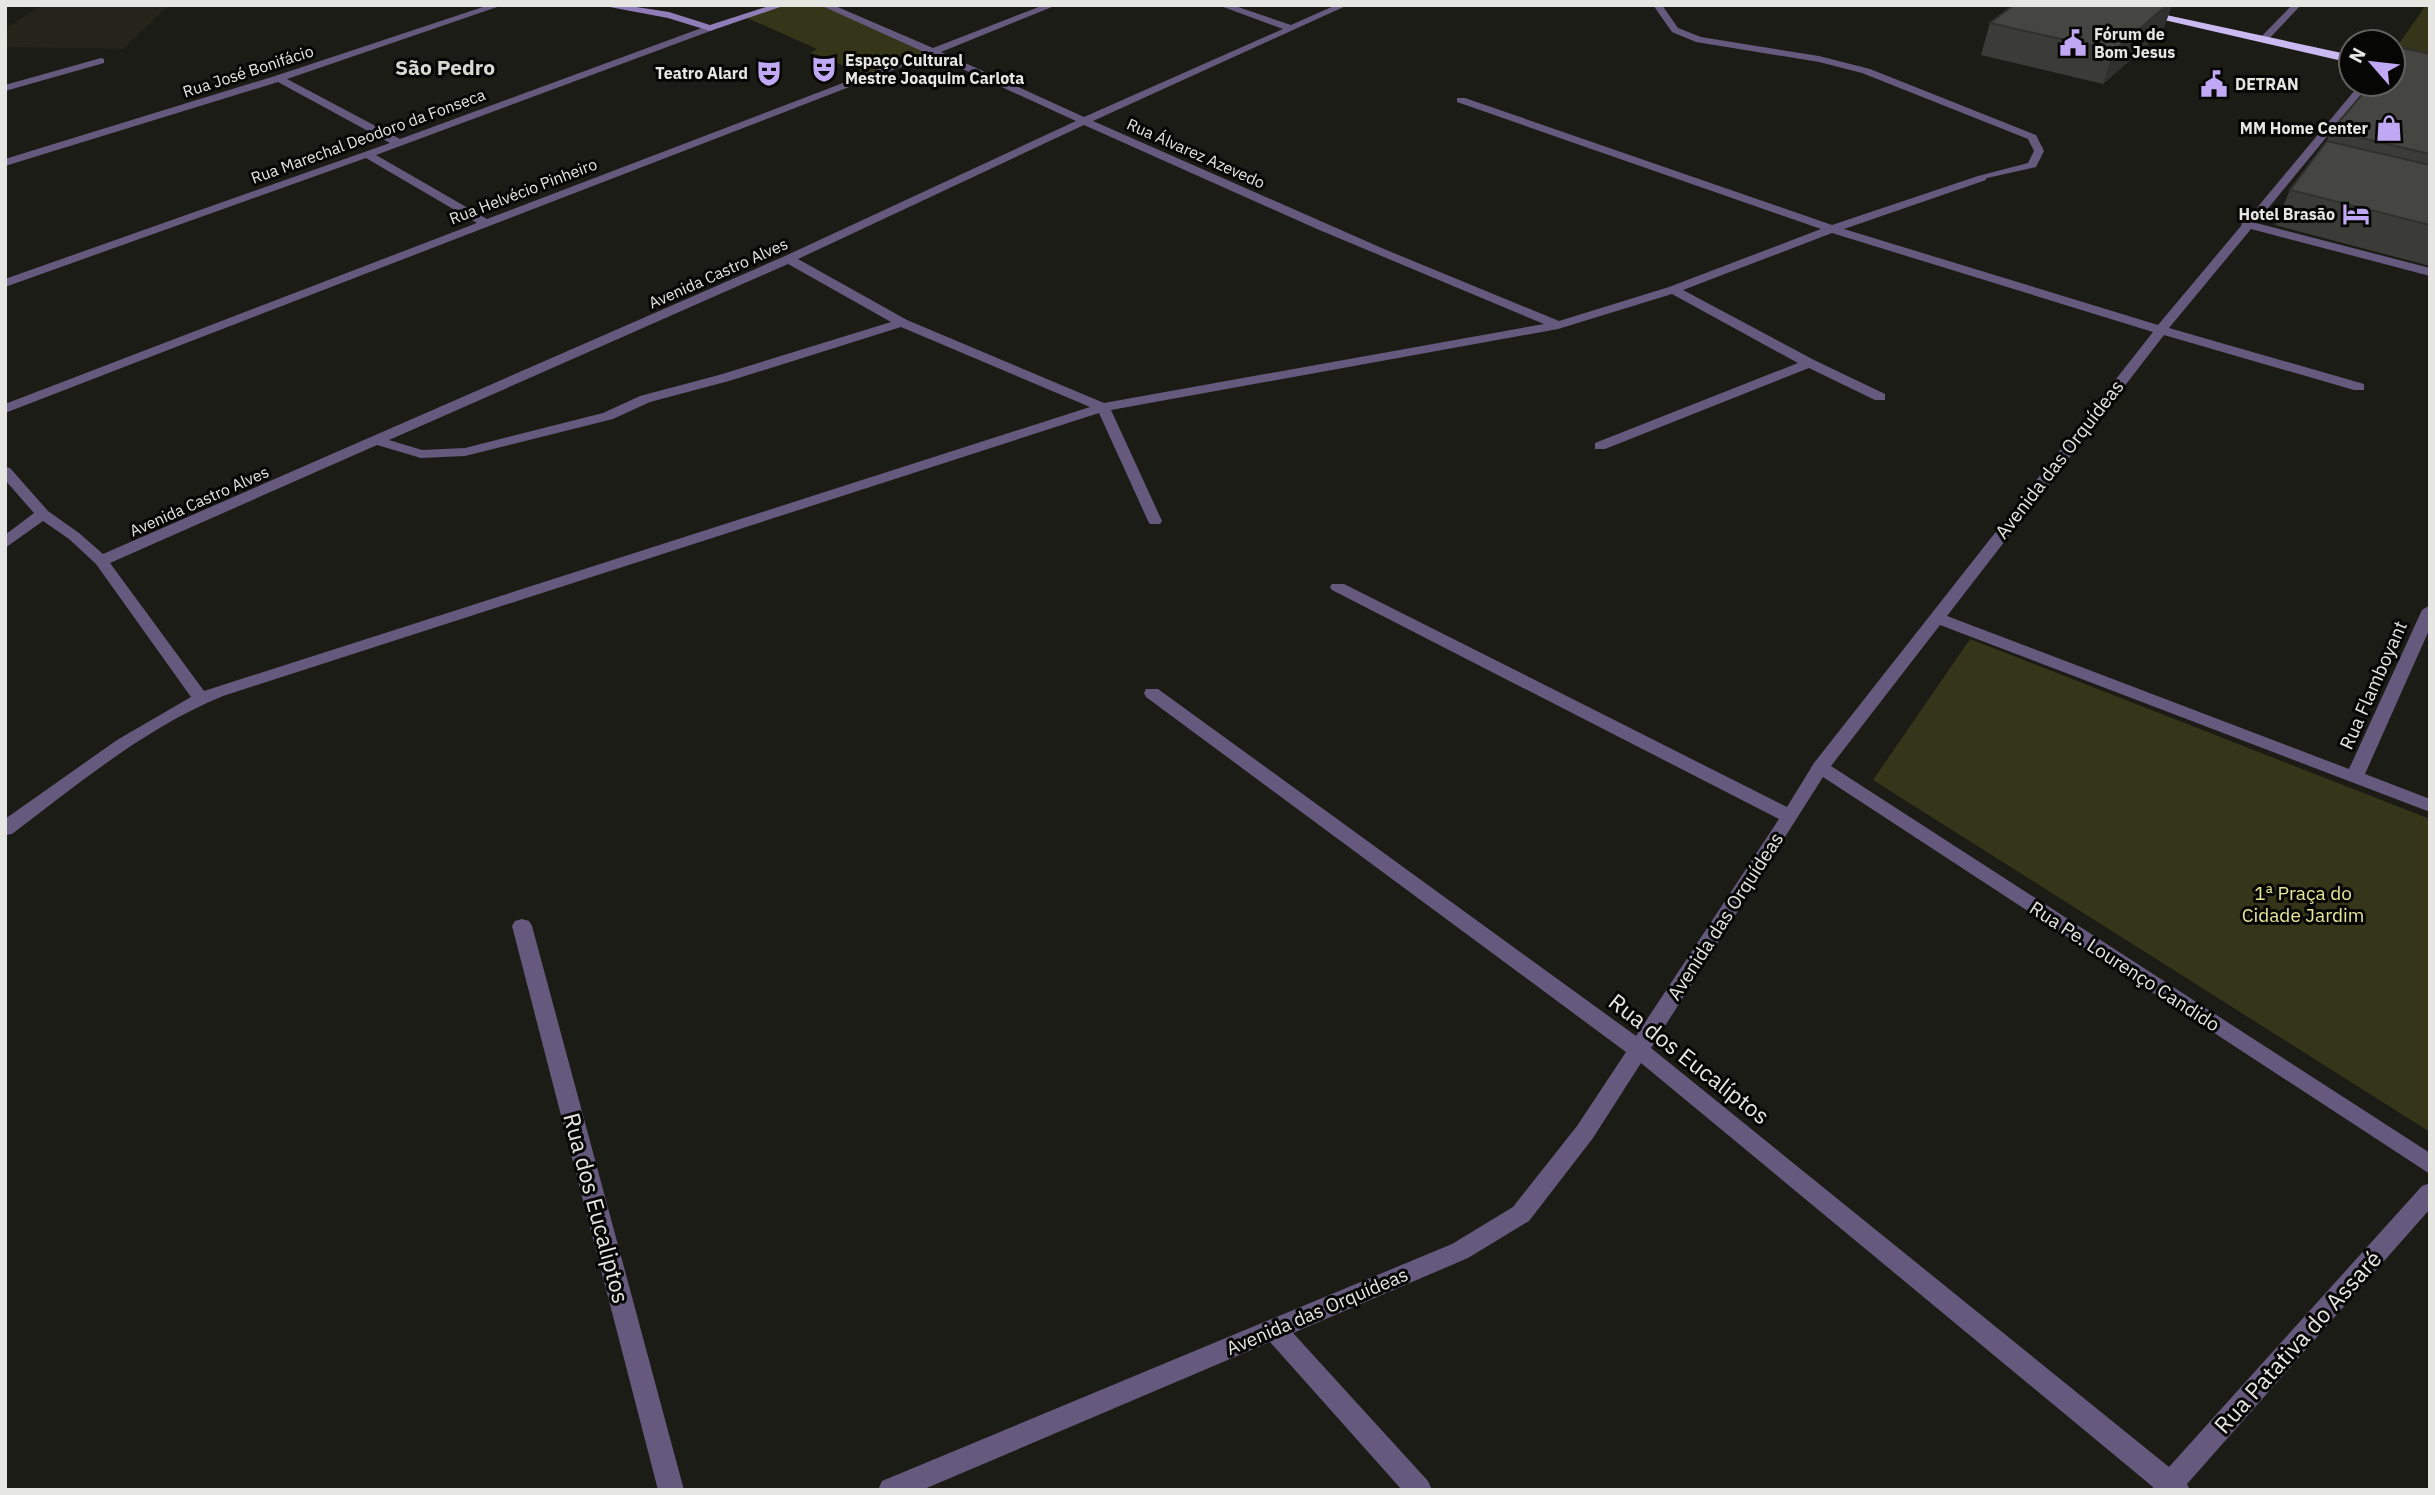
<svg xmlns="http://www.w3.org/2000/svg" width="2435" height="1495" font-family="'IBM Plex Sans',sans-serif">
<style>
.built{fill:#24241a}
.green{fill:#353519}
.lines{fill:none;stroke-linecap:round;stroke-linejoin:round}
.lane{fill:#655a7e;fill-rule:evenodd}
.street{fill:#655a7e;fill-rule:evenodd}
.secondary{fill:#907db8;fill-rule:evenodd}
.highway{fill:#cabaf1;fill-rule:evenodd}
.wall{fill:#3b3c38}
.shaded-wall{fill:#30312e}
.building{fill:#454641;stroke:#30312e;stroke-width:2}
.labels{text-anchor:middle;stroke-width:6;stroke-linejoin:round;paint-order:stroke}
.far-poi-label{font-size:16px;font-weight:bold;fill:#e6e6e3;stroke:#060605;text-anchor:start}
.far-street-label{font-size:16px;fill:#e6e6e3;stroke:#060605}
.street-label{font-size:19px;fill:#e6e6e3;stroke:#060605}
.park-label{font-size:19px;fill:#e8e899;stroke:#060605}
.far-district-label{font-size:21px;font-weight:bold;fill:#d8d9d2;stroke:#060605}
.near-street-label{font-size:23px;fill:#e6e6e3;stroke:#060605}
</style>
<rect width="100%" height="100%" fill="#1c1c17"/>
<path class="built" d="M 42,5 L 169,5 L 123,49 L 5,47 L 5,29 Z"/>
<path class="green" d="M 782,5 L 824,5 L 935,51 L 873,77 L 810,53 L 817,49 L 745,17 Z
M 2426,5 L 2430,5 L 2430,57 L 2394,51 Z
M 1970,639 L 2430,819 L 2430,1132 L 1873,780 Z"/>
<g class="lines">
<path class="lane" d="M 1653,5 L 1662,5 L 1678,28 L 1701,37 L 1819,56 L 1870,69 L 2036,135 L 2044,151 L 2036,167 L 1978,180 L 1978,176 L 2028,163 L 2034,151 L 2028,139 L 1862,73 L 1819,62 L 1696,42 L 1672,32 Z"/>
<path class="street" d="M 489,5 L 503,5 L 287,79 L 400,139 L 707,26 L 713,26 L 713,30 L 376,155 L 487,219 L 924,52 L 820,5 L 833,5 L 933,48 L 1044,5 L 1057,5 L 941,52 L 1084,117 L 1283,29 L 1218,5 L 1232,5 L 1291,25 L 1336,5 L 1348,5 L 1093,121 L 1384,249 L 1559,321 L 1669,287 L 1821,229 L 1457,102 L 1457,98 L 1465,98 L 1832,225 L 1978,176 L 1986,176 L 1986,180 L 1844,229 L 2158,325 L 2241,226 L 2242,222 L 2246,221 L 2360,84 L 2370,84 L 2256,223 L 2430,268 L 2430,276 L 2251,229 L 2169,328 L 2364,384 L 2364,390 L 2354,390 L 2164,335 L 1947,616 L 2349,769 L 2422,610 L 2430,605 L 2430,628 L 2365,774 L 2430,799 L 2430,812 L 1940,625 L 1831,766 L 2430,1153 L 2430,1174 L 1823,777 L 1651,1048 L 2169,1467 L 2422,1186 L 2430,1183 L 2430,1209 L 2187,1484 L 2190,1490 L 2152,1490 L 2153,1487 L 1641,1063 L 1593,1138 L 1529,1221 L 1468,1258 L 1293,1333 L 1428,1481 L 1432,1490 L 1402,1490 L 1270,1342 L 922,1490 L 878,1490 L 882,1481 L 1452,1244 L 1513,1207 L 1577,1126 L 1626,1052 L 1146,697 L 1144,693 L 1146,689 L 1158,689 L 1636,1036 L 1779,819 L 1332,590 L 1330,587 L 1332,584 L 1344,584 L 1787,807 L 1814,763 L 2153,332 L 1832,233 L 1683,290 L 1814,360 L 1885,394 L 1885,400 L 1875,400 L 1809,368 L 1605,449 L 1595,449 L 1595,443 L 1798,363 L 1672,294 L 1558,329 L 1111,410 L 1162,521 L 1160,524 L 1150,524 L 1148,521 L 1099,413 L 223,696 C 145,728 78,784 12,834 L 5,835 L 5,819 L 117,740 L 191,697 L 96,564 L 69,539 L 43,521 L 5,548 L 5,535 L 34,513 L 5,480 L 5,467 L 10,468 L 48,511 L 79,533 L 103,554 L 785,256 L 1076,121 L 932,55 L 5,413 L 5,404 L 477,223 L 366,158 L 5,287 L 5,279 L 390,143 L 278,82 L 5,166 L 5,159 L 275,76 ZM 1084,125 L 1317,229 L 1544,324 L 1104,403 L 907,320 L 798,259 ZM 788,264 L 891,322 L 719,375 L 640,396 L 603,413 L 465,448 L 422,450 L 389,440 ZM 901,327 L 1090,407 L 204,691 L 110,563 L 377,445 L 421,458 L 465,456 L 613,419 L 650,402 L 729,381 Z
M 2292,5 L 2301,5 L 2266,42 L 2260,42 L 2260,38 Z
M 101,58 L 104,59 L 104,63 L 5,91 L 5,85 Z
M 522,919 L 529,921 L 532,926 L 684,1490 L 658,1490 L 512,926 L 515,921 Z"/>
<path class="secondary" d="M 599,5 L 623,5 L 669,12 L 710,25 L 772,5 L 786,5 L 710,31 L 668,18 Z"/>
<path class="highway" d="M 2099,5 L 2120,5 L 2351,55 L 2351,63 Z"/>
</g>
<path class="wall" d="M 1990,23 L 2163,31 L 2103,84 L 1981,55 Z
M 2430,54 L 2430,266 L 2275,225 L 2290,190 L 2327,141 L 2331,131 Z"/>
<path class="shaded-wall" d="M 2167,5 L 2172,5 L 2163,31 L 2103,84 L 2114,51 Z"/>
<path class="building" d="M 2014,5 L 2167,5 L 2114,51 L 1990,23 Z
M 2402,48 L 2430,54 L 2430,154 L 2331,131 L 2371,84 L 2393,84 L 2393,58 Z
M 2327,141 L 2430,165 L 2430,225 L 2290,190 Z"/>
<defs>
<symbol id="civic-bare" viewBox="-9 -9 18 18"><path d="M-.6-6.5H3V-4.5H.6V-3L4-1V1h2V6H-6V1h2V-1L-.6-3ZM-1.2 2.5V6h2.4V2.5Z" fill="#c0a8f4" stroke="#060605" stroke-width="2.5" paint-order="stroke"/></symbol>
<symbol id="theatre-bare" viewBox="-9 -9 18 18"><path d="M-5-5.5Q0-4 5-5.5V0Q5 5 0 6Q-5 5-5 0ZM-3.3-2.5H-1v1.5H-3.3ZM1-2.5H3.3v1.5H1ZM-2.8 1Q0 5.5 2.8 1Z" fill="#c0a8f4" stroke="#060605" stroke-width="2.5" paint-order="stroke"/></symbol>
<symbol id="shop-bare" viewBox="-9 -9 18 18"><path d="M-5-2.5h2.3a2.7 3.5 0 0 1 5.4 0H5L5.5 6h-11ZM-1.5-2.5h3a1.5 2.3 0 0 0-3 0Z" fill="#c0a8f4" stroke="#060605" stroke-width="2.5" paint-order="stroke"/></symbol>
<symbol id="hotel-bare" viewBox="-9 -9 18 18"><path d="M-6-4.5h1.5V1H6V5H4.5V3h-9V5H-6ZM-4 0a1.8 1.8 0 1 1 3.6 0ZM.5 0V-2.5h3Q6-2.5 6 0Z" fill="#c0a8f4" stroke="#060605" stroke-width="2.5" paint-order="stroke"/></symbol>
</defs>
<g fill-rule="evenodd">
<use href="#civic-bare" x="2054" y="24" width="38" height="38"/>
<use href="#theatre-bare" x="805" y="50" width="38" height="38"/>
<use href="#theatre-bare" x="750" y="54" width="38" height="38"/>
<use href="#civic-bare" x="2195" y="65" width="38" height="38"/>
<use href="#shop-bare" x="2370" y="109" width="38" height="38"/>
<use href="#hotel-bare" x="2337" y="195" width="38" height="38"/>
</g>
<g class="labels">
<g class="far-poi-label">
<text x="2094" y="40">Fórum de<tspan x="2094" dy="18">Bom Jesus</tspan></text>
<text x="845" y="66">Espaço Cultural<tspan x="845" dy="18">Mestre Joaquim Carlota</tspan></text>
<text x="748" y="79" text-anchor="end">Teatro Alard</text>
<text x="2235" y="90">DETRAN</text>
<text x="2368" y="134" text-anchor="end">MM Home Center</text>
<text x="2335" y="220" text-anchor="end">Hotel Brasão</text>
</g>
<g class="far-street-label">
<text transform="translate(248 71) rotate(-18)" y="6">Rua José Bonifácio</text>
<text transform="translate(368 136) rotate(-20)" y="6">Rua Marechal Deodoro da Fonseca</text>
<text transform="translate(1196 153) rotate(24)" y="6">Rua Álvarez Azevedo</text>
<text transform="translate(523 191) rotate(-21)" y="6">Rua Helvécio Pinheiro</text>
<text transform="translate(718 273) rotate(-24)" y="6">Avenida Castro Alves</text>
<text transform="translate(199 501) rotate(-24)" y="6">Avenida Castro Alves</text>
</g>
<g class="street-label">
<text transform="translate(2059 459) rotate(-52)" y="7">Avenida das Orquídeas</text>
<text transform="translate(2373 685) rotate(-66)" y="7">Rua Flamboyant</text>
<text transform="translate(1725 916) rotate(-57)" y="7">Avenida das Orquídeas</text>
<text transform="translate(2125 966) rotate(33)" y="7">Rua Pe. Lourenço Candido</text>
<text transform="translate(1317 1311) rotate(-23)" y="7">Avenida das Orquídeas</text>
</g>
<g class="park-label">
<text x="2303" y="900">1ª Praça do<tspan x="2303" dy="22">Cidade Jardim</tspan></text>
</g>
<g class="far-district-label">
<text x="445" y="75">São Pedro</text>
</g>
<g class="near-street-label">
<text transform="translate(1689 1059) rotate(38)" y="8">Rua dos Eucalíptos</text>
<text transform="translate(596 1208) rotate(75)" y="8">Rua dos Eucaliptos</text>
<text transform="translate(2298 1342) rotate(-48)" y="8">Rua Patativa do Assaré</text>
</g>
</g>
<rect width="2435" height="1495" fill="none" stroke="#e6e6e3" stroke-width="14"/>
<g transform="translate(2372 63) rotate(298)"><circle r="33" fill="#060605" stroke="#60605e" stroke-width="2"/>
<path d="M0-5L12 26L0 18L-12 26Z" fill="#c0a8f4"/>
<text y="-10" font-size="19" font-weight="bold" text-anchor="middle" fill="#e6e6e3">N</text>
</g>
</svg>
